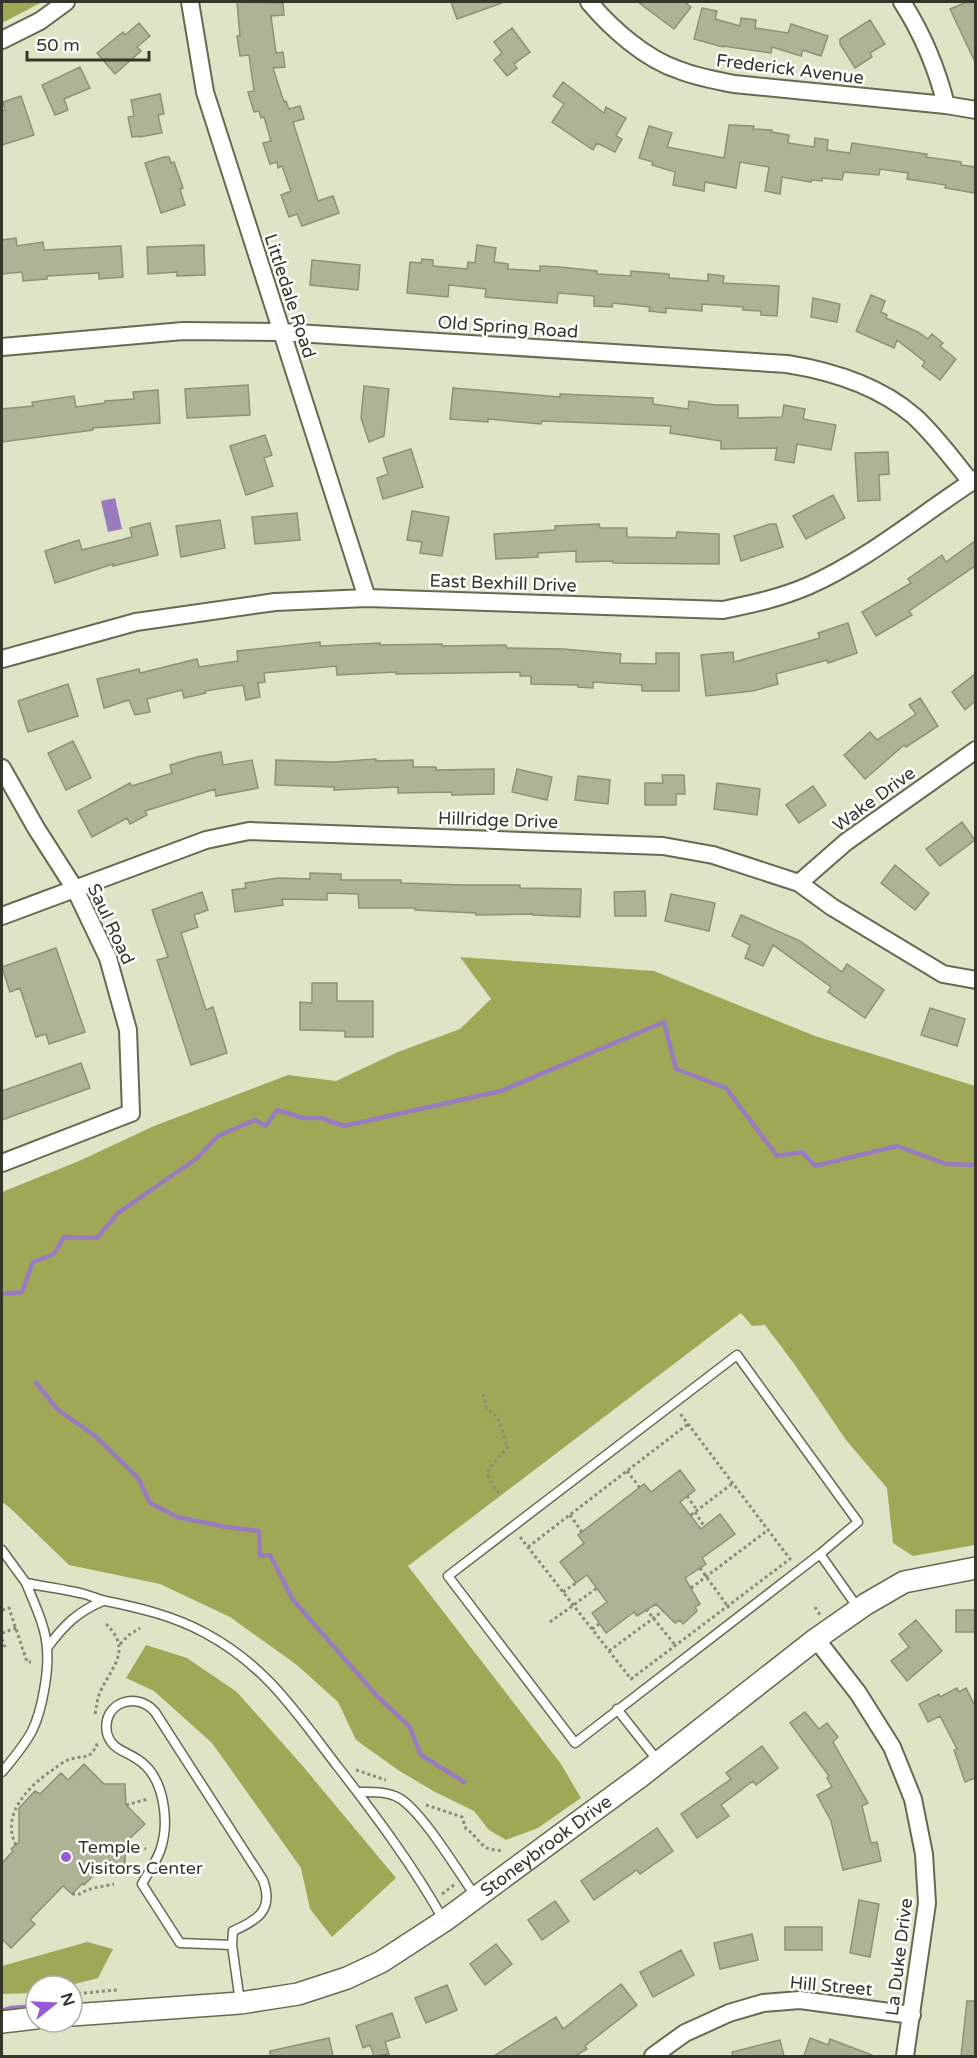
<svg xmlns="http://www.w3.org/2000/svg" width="977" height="2058" font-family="'Varela Round',sans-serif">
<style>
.forest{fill:#a0a857}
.water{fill:#9b7bc0}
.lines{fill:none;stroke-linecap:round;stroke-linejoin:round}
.stream{stroke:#9b7bc0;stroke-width:4.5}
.building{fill:#afb396;stroke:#8d9175;stroke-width:1.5}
.service-casing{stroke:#676a4f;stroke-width:11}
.minor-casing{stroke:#676a4f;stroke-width:20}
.tertiary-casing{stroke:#676a4f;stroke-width:24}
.path{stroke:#8a8d78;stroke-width:3;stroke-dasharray:3 3;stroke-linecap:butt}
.service{stroke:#fff;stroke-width:8}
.minor{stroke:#fff;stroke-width:16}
.tertiary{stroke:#fff;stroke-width:21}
.poi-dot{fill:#975cd3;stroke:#fff;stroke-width:2}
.labels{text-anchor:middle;stroke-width:5;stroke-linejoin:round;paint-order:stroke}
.street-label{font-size:18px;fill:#34362a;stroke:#fff}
.poi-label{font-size:18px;fill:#34362a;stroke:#fff;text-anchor:start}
</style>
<rect width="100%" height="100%" fill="#e0e4c6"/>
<path class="forest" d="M 2,2 L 42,2 L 2,23 Z
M 460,957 L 654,971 L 815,1036 L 975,1086 L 975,1545 L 913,1556 L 893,1543 L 887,1488 L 846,1440 L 795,1365 L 765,1325 L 752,1326 L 741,1313 L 408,1566 L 561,1764 L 581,1798 L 538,1828 L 506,1840 L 489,1830 L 474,1811 L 435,1792 L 398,1770 L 356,1740 L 338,1702 L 297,1665 L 230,1617 L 160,1584 L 69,1565 L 10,1508 L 2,1502 L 2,1192 L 79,1161 L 154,1126 L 288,1075 L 336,1081 L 398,1052 L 460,1029 L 491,999 Z
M 146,1645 L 187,1658 L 237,1692 L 301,1764 L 396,1878 L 332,1937 L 310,1909 L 301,1868 L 212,1743 L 154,1691 L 126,1678 Z
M 87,1942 L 113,1949 L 98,1978 L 67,1986 L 36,1986 L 36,1993 L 2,1994 L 2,1966 Z"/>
<path class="water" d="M 115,498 L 122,529 L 108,532 L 101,501 Z"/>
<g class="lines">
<path class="stream" d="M 2,1294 L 22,1292 L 33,1262 L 54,1254 L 64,1237 L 97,1238 L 118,1213 L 196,1159 L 218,1136 L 255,1120 L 266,1126 L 277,1110 L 303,1118 L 321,1118 L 344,1126 L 501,1091 L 664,1022 L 676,1069 L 726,1088 L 777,1156 L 802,1152 L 815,1166 L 897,1146 L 946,1164 L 976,1165
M 36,1383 L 57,1409 L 95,1436 L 138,1478 L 150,1503 L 177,1517 L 226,1527 L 259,1531 L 260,1556 L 270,1555 L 293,1600 L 378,1697 L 409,1726 L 421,1755 L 464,1782
M 2,2011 L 11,2008 L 36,2006"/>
</g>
<path class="building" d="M 237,2 L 283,3 L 284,15 L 271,16 L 276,53 L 283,52 L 285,67 L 273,68 L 284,102 L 286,101 L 289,109 L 300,106 L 304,119 L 293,122 L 318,201 L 333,196 L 339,213 L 302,226 L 297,214 L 289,217 L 281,195 L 291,191 L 282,166 L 278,168 L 277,162 L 270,164 L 263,143 L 271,141 L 264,117 L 261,118 L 259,111 L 254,112 L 248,92 L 254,91 L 249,55 L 240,56 L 237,36 L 240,36 Z
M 451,2 L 502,2 L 502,3 L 457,19 Z
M 638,2 L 685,2 L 691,7 L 674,29 Z
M 967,2 L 975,2 L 975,62 L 950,9 Z
M 702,8 L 717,11 L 715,19 L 740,26 L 741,18 L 756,20 L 755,28 L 788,33 L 791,24 L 828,36 L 821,56 L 803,50 L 801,56 L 772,47 L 771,53 L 723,46 L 723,47 L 694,39 Z
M 870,20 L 885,44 L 870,53 L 872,57 L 855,68 L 840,44 L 840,39 Z
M 139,23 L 150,36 L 137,47 L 141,51 L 115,74 L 97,53 L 123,32 L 125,35 Z
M 512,28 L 530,52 L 514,64 L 517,68 L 507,76 L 494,60 L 502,53 L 494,42 Z
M 80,67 L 90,88 L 64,99 L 68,110 L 55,115 L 42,85 Z
M 563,82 L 604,113 L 606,107 L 626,118 L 616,136 L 622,139 L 615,152 L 597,143 L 593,150 L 552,122 L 564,104 L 553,96 Z
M 160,94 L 164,114 L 158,115 L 162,133 L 139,137 L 139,136 L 132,137 L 128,117 L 134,116 L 131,100 Z
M 21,96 L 34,135 L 2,145 L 2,111 L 5,110 L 3,102 Z
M 729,125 L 754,126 L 753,129 L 772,130 L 772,132 L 789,135 L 788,143 L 814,147 L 815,138 L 828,140 L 827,150 L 850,153 L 852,143 L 927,154 L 926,157 L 961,162 L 961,165 L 975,167 L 975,193 L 945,188 L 946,185 L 907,179 L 908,173 L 880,169 L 879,175 L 844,172 L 842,180 L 822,178 L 822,181 L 811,180 L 811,182 L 782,177 L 780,194 L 765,191 L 769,167 L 740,162 L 736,188 L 705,182 L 704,191 L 673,185 L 675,172 L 652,165 L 653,162 L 639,158 L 649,126 L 672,133 L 667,147 L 724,158 Z
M 164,157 L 169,157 L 171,163 L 174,162 L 183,188 L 180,189 L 185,205 L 161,213 L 145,163 Z
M 16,238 L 17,246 L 43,242 L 44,250 L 121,246 L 123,277 L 99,279 L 99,273 L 47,276 L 47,279 L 23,281 L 22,272 L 2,274 L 2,240 Z
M 204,245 L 205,275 L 177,276 L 177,272 L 148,274 L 147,247 Z
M 477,245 L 496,248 L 494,262 L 508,264 L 508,269 L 540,271 L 540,266 L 560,267 L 597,271 L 597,274 L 631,276 L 631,271 L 669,274 L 669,278 L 708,281 L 708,274 L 724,276 L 723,283 L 779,286 L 777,316 L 761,315 L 761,311 L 743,310 L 743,307 L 702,304 L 702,311 L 666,308 L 666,313 L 649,311 L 650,307 L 613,303 L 612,307 L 594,306 L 594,296 L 558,293 L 557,303 L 518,300 L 485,297 L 486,289 L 449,285 L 448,297 L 407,293 L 410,262 L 421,263 L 422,259 L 433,260 L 433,266 L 467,269 L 468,262 L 475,263 Z
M 312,260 L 360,265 L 358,290 L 310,285 Z
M 871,295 L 885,301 L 881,312 L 887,315 L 886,318 L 918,332 L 928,339 L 932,334 L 943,343 L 940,346 L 956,359 L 940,380 L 922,366 L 925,362 L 897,340 L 894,348 L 856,331 Z
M 813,298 L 840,304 L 837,322 L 811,317 Z
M 248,385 L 250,415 L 187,418 L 185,389 Z
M 364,386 L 389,389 L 384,436 L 369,442 L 361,418 Z
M 453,388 L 560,397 L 560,394 L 653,398 L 653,404 L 688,409 L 689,401 L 715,405 L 738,405 L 738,418 L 782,417 L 784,405 L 805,409 L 803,419 L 836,425 L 831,450 L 797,444 L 794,463 L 775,460 L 777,448 L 721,449 L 721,441 L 670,433 L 671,426 L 542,421 L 541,424 L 488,419 L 488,422 L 450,419 Z
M 158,390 L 160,423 L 93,428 L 93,430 L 2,442 L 2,409 L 33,406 L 32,402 L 74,396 L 76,407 L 105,403 L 105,401 L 134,399 L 133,392 Z
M 265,435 L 272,455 L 264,458 L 273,486 L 246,495 L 230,446 Z
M 411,449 L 423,487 L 383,499 L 377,478 L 388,474 L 383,458 Z
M 888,452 L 889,474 L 879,475 L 880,500 L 858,501 L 855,453 Z
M 833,495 L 845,518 L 806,539 L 793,516 Z
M 412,511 L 449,517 L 442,556 L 420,553 L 422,542 L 407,540 Z
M 297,513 L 300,540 L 255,544 L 252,517 Z
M 220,520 L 225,548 L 181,557 L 176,526 Z
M 150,523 L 158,555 L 113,566 L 113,564 L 55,583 L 45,551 L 79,540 L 82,550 L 132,537 L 130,528 Z
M 599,524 L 600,528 L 627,528 L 627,537 L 676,538 L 677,532 L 719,534 L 719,564 L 613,563 L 613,561 L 576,562 L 576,551 L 538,553 L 538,557 L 496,559 L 494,534 L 555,530 L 555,526 Z
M 770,524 L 776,524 L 783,547 L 741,561 L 734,536 Z
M 975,541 L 975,566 L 909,611 L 912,615 L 876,636 L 862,612 L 911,583 L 908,579 L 942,555 L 946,562 Z
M 848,623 L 857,653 L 828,663 L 827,660 L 776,674 L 778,684 L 753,691 L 706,696 L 701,655 L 733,652 L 734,662 L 820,638 L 818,633 Z
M 320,642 L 320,646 L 380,643 L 380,645 L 442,644 L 442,646 L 506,645 L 507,648 L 563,649 L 621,654 L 620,663 L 656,664 L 656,653 L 679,653 L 679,691 L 642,691 L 642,685 L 593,682 L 593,688 L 578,687 L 578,685 L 531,684 L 531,676 L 520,676 L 520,672 L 396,674 L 396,672 L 337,675 L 336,666 L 264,673 L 265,682 L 258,683 L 260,697 L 246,700 L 243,685 L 205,691 L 206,693 L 184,698 L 182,690 L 147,699 L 150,712 L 135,715 L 129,700 L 104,708 L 97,679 L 139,669 L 140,673 L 197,659 L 199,667 L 238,661 L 237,651 Z
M 975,674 L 975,701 L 965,710 L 952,692 Z
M 68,684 L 78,716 L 28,732 L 18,701 Z
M 920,698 L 938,726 L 906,747 L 904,745 L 865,779 L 844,755 L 870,732 L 877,740 L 916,714 L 909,705 Z
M 73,741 L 91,778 L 66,790 L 48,753 Z
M 221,752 L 223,765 L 252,760 L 258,788 L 216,796 L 215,789 L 145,811 L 147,815 L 130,824 L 127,818 L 92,837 L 78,811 L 130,783 L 132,786 L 172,773 L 170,765 L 197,757 Z
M 376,759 L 376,761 L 413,760 L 413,767 L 436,767 L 436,770 L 494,769 L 494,794 L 452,795 L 451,792 L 398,793 L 398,787 L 334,790 L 334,787 L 275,785 L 276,760 L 333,762 Z
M 517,769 L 552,777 L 547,800 L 512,792 Z
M 662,775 L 684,775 L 685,794 L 676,794 L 676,805 L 645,805 L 645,783 L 663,783 Z
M 578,776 L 610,780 L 608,804 L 575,800 Z
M 717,783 L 760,789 L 757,815 L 714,809 Z
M 813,786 L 826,805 L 799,823 L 786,805 Z
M 962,822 L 975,840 L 940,866 L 926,849 Z
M 895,865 L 929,893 L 915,910 L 881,883 Z
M 310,873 L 341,874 L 341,880 L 401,880 L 401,883 L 464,885 L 520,885 L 520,888 L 581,889 L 580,917 L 533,915 L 533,914 L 476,915 L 476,913 L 415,910 L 415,908 L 359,908 L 358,894 L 327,893 L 327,900 L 282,899 L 283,905 L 235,912 L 232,890 L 246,888 L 245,883 L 278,878 L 310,879 Z
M 645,891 L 646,916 L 615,916 L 614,892 Z
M 202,892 L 208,910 L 194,915 L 198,927 L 181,933 L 206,1010 L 213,1007 L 227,1053 L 191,1065 L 157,960 L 168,957 L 152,910 Z
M 671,894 L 715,903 L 709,931 L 665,921 Z
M 741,915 L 800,941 L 842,972 L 847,964 L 884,990 L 865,1018 L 828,992 L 831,987 L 773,945 L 763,966 L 745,958 L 750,945 L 732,936 Z
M 56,948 L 85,1032 L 49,1044 L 46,1034 L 36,1037 L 20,988 L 10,992 L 2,967 Z
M 312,983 L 337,983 L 337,1001 L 373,1001 L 373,1037 L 345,1037 L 345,1031 L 300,1030 L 300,1002 L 312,1003 Z
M 930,1008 L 965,1019 L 957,1046 L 921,1035 Z
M 81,1063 L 90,1088 L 2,1120 L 2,1091 Z
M 680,1470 L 695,1490 L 680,1502 L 701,1529 L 720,1514 L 735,1534 L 702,1558 L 706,1564 L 685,1578 L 700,1604 L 695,1607 L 697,1611 L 683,1624 L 680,1620 L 675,1623 L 656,1604 L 637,1616 L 634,1612 L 606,1633 L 592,1613 L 607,1602 L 587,1575 L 576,1583 L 560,1562 L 584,1543 L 578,1535 L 644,1484 L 651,1492 Z
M 956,1610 L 975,1610 L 975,1632 L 956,1632 Z
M 916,1620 L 942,1651 L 907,1681 L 891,1661 L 909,1647 L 899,1634 Z
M 957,1688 L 959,1692 L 966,1688 L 975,1706 L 975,1778 L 965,1782 L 954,1750 L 957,1749 L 940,1716 L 928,1722 L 919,1704 L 939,1694 L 940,1697 Z
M 805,1712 L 819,1729 L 827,1723 L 838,1737 L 833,1742 L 868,1803 L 862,1806 L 871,1843 L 877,1842 L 881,1861 L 843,1870 L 831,1821 L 817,1795 L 832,1787 L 827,1778 L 829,1776 L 790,1723 Z
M 762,1746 L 778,1768 L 756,1785 L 753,1781 L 721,1805 L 729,1816 L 697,1838 L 681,1814 L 731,1779 L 726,1773 Z
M 84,1764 L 104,1784 L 125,1784 L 126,1805 L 145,1824 L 125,1843 L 125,1864 L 104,1865 L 84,1885 L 83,1883 L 72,1894 L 63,1886 L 30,1920 L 35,1924 L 11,1948 L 2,1939 L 2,1863 L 13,1851 L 11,1849 L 19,1842 L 19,1808 L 35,1791 L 40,1794 L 61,1773 L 68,1780 Z
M 657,1828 L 673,1851 L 640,1874 L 637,1870 L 594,1900 L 581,1881 Z
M 859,1900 L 879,1904 L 870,1957 L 850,1953 Z
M 555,1901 L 569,1921 L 542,1940 L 528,1920 Z
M 785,1927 L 822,1927 L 822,1950 L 785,1950 Z
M 752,1934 L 758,1960 L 720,1969 L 714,1943 Z
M 496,1944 L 512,1964 L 485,1985 L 470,1964 Z
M 681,1950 L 694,1975 L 653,1997 L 640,1972 Z
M 621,1984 L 637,2005 L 585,2046 L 587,2049 L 575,2056 L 494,2056 L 556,2017 L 563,2029 Z
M 447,1985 L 457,2010 L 426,2023 L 415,1998 Z
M 967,2001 L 975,2001 L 975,2056 L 961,2056 Z
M 392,2013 L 400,2037 L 385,2042 L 389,2054 L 374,2056 L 370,2045 L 363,2048 L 356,2026 Z
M 329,2038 L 333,2056 L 270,2056 L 270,2051 Z
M 810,2038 L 828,2045 L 830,2039 L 872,2055 L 872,2056 L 804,2056 Z
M 780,2040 L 784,2056 L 733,2056 L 732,2052 Z"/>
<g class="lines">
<defs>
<path id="service" d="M 737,1355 L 858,1522 L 820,1554 L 575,1743 L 448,1576 Z
M 2,1550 L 26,1583 C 45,1587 65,1589 84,1594 C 91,1596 98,1599 106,1601 C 140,1608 174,1616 205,1633 C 267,1666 297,1714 338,1767 C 376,1816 414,1867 444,1921
M 820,1554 L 858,1608
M 47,1648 C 64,1625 77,1612 103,1601
M 617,1709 L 658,1761
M 2,1772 C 13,1759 24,1746 32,1731 C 42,1711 49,1671 47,1649 C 46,1627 34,1603 26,1583
M 358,1792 C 371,1792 387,1791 399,1798 C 422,1811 459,1873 476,1897
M 232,1945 L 180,1943 L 142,1884 C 148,1873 156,1862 160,1851 C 170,1823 165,1776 137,1759 C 125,1751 111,1749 107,1733 C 101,1703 137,1690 155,1712 L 263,1880 C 274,1910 258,1920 233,1931 L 232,1945 L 240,2002"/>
<path id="minor" d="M 190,2 L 205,92 L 367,598
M 589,2 C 611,28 645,59 679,70 C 696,77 715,80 734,84 L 946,105 L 976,110
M 902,2 C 922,33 937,69 946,105
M 2,40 L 40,21 L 66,2
M 2,347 L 183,331 L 281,332 L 787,364 C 831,371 879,386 914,416 C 935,435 953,460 971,482
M 2,659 L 136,622 L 275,602 L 367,598 L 723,610 C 752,604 780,598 808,586 C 869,559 920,515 976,479
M 2,768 L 36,828 L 75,889 L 108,958 L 128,1030 L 131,1113 L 2,1163
M 799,883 L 846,842 L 976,750
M 2,916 L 206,840 L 249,831 L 663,846 L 713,855 L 799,883 L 832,907 L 943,974 L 976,980
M 816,1639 L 858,1693 L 892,1747 L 913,1799 L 924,1854 L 927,1903 L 905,2056
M 653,2056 L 685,2033 L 729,2013 L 763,2003 L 800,2000 L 912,2015"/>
<g id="tertiary">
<path id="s1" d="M 72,2015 L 240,2003 L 298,1994 L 347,1978 L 381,1962 L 444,1921 L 581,1820 L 641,1776 L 816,1639 L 866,1604 L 904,1582 L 976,1568"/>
<path d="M 2,2022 L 36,2018"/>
</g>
</defs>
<use href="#service" class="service-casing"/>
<use href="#minor" class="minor-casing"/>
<use href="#tertiary" class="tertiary-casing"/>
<path class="path" d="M 483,1394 L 487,1409 C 501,1416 502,1430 506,1445 L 508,1446 C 493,1468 476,1469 501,1495
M 627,1471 L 640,1488
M 687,1496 L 697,1510
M 695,1512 L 704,1526
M 570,1515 L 582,1532
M 691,1515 L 733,1483
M 520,1537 L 631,1679 L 790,1559 L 679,1412
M 528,1547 L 688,1424
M 700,1568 L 729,1608
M 691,1588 L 768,1530
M 563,1592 L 576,1583
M 815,1607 L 820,1615
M 646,1609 L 675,1645
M 2,1610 L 9,1608 L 27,1662 L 31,1662
M 550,1622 L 597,1588
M 592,1629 L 599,1624
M 2,1633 L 16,1628
M 2,1639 L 5,1647
M 120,1644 L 129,1635 L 140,1628
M 609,1651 L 663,1611
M 95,1714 C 97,1705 97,1698 101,1690 C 115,1663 132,1648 104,1622
M 356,1770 L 386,1780
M 126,1805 L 148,1799
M 426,1805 L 462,1817 L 466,1829 C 475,1834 478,1843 487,1848 C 491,1850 498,1850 503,1851
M 128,1841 L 146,1849
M 16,1845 C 0,1815 29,1786 51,1771 C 57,1767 63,1761 71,1759 C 77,1757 83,1757 89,1756 L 97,1746 L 95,1741
M 72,1894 L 80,1894 C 90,1887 102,1887 114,1884
M 442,1894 L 454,1885
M 72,1994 L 117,1990"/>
<use href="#service" class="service"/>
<use href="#minor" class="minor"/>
<use href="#tertiary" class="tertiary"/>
</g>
<circle class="poi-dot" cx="66" cy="1857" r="6"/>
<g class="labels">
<g class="street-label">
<text transform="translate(790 69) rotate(7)" y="6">Frederick Avenue</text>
<text transform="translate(290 296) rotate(72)" y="6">Littledale Road</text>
<text transform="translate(508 327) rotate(4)" y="6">Old Spring Road</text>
<text transform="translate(503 583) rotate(2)" y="6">East Bexhill Drive</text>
<text transform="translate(874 799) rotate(-36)" y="6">Wake Drive</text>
<text transform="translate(498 820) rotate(2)" y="6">Hillridge Drive</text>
<text transform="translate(111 924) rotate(65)" y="6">Saul Road</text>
<text dy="6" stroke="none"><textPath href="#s1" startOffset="518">Stoneybrook Drive</textPath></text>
<text transform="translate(899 1957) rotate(-83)" y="6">La Duke Drive</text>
<text transform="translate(831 1986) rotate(5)" y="6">Hill Street</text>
</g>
<g class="poi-label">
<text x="78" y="1853">Temple<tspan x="78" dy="21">Visitors Center</tspan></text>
</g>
</g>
<rect width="977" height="2058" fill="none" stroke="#34362a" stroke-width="6"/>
<g transform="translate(54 2004) rotate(72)"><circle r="28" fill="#ffffff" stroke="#aeafaa" stroke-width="1.5"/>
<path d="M0-4.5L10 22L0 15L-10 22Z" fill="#975cd3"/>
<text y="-9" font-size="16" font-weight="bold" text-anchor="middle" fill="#34362a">N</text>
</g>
<path d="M27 51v9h122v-9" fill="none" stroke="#34362a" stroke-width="3"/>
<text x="36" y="51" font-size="18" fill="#34362a" stroke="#ffffff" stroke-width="4.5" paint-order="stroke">50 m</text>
</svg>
